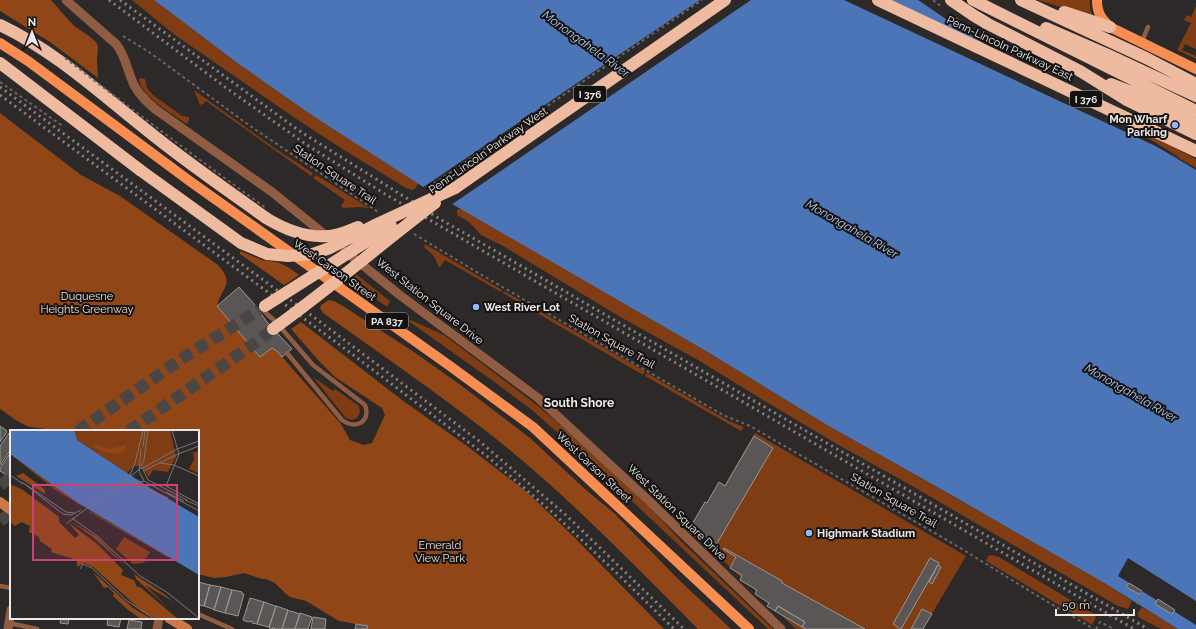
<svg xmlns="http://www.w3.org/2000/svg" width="1196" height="629" font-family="Raleway,sans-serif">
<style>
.green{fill:#803d13}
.forest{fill:#904617}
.water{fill:#4c75b8}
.pier{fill:#2c2928}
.building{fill:#5a5655;stroke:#9a9694}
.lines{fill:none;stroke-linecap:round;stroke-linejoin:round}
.highway-tunnel{stroke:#494645;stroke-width:12;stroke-dasharray:12 6;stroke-linecap:butt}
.path{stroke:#6a6766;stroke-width:2;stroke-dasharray:3 3;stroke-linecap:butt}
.lane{stroke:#915d42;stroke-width:4.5}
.street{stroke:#915d42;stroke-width:9}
.secondary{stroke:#cb794b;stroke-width:10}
.primary{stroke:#f78d51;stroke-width:10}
.highway{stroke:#eebaa0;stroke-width:12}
.rail{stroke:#858281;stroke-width:3;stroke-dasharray:2 4;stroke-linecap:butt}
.path-bridge{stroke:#6a6766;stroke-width:2;stroke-dasharray:3 3;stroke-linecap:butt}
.highway-bridge{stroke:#eebaa0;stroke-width:12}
.poi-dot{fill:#8fb8fd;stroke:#141211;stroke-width:1.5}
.labels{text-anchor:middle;stroke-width:4;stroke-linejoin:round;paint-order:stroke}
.shield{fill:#141211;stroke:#aba8a8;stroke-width:1}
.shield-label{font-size:10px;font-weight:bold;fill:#ece9e8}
.street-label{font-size:11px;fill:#ece9e8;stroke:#141211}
.poi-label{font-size:11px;font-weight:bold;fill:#ece9e8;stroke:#141211;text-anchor:start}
.park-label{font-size:11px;fill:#f4ddd2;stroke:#141211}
.water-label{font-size:12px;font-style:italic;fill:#b6cdf3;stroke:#141211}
.neighbourhood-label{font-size:12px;font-weight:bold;fill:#ece9e8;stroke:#141211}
.inset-road{fill:none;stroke:#797675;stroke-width:1}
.view{fill:#ca4277;fill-opacity:0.15;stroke:#ca4277;stroke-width:2}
.inset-edge{fill:none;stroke:#ece9e8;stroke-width:2}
</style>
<rect width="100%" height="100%" fill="#2c2928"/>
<path class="green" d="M 132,0 L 154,0 L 236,62 L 310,114 L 418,183 L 416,188 L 412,190 L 406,188 L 344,150 L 295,118 L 175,35 Z
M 1038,0 L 1090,0 L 1090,9 L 1093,17 Z
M 1196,6 L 1196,49 L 1185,44 L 1182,50 L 1196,56 L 1196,59 L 1177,50 L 1191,23 L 1184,20 L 1187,15 L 1191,17 Z
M 140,78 L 145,79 L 147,88 L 153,95 L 182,116 L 189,117 L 189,120 L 187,124 C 174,115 140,96 139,79 Z
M 194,90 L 273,147 L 313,173 L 311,176 L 206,101 L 203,104 L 200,105 Z
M 1122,121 L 1196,159 L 1196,168 L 1120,124 Z
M 316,175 L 369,208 L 360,207 L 343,208 L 341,206 L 345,200 L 313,178 Z
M 461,208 L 706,351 L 827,425 L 1030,540 L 1106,584 L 1132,601 L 1128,609 L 1118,606 L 1080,584 L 914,487 L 835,443 L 763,400 L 698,360 L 622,318 L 503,246 L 481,235 L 469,222 L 457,215 L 457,210 Z
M 425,244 L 502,290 L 501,292 L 445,260 L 440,267 L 439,267 L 433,255 L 424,247 Z
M 357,275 L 390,301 L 387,307 L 350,280 Z
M 504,291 L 645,371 L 643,375 L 503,293 Z
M 407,320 L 413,321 L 444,335 L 538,406 L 580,442 L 649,507 L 684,544 L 773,629 L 768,629 L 583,455 L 532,410 L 493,381 Z
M 647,373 L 729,421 L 744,427 L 741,431 L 645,376 Z
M 313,377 L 333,391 L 335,389 L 359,406 L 360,412 L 357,418 L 352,420 L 346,418 Z
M 755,433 L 966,556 L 923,629 L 796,629 L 697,536 L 696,537 L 688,531 L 705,502 L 707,503 L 719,482 L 725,485 Z
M 991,555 L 999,557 L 1094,614 L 1096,617 L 1092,625 L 986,561 L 988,556 Z
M 1142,607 L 1178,629 L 1161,629 L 1140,618 L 1137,614 Z"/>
<path class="forest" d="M 0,0 L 51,0 L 74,26 L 89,36 L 96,42 L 98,47 L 97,60 L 98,78 L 50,42 L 0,11 Z
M 0,113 L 81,175 L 120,196 L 218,265 C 236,285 221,287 217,306 L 260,357 L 272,348 L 277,351 L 341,424 L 350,440 L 364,445 L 372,443 L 385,415 L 382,408 L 335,377 L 318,360 L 291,329 L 301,322 L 402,400 L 467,446 L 528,493 L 574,537 L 664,629 L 368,629 L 367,626 L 339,621 L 306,601 L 290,597 L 286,594 L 275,583 L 266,579 L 262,579 L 244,573 L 226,577 L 214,578 L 198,574 L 198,431 L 52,431 C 45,428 38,428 30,427 C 20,424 9,415 0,409 Z
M 240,251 L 262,260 L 277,262 L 288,267 L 299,275 L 284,285 L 243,256 L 240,254 Z
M 329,300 L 334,301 L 343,306 L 414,352 L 462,386 L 530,438 L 586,490 L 614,513 L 677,578 L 731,629 L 698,629 C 632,563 568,496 495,438 C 439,394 381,354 323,313 L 320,308 L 321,305 Z"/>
<path class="water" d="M 154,0 L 918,0 L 965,32 L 1196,170 L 1196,629 L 1178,629 L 1106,584 L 953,496 L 827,425 L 706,351 L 428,190 L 310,114 L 236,62 Z"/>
<path class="pier" d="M 700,0 L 751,0 L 451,205 L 422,188 Z
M 844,0 L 892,0 L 1018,61 L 1181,158 Z
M 1128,558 L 1196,601 L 1196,625 L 1118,576 Z"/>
<path class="building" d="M 239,287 L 255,305 L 267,322 L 292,349 L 282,357 L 277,351 L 272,348 L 260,357 L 217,306 Z
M 0,426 L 6,430 L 7,432 L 0,442 Z
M 9,433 L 11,434 L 11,449 L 0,465 L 0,446 Z
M 754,436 L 773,448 L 713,550 L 697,535 L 696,537 L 688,531 L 705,502 L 707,503 L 719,482 L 725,486 Z
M 11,452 L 11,478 L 0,471 L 0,468 Z
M 724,548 L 782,581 L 782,583 L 865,629 L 806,629 L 802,627 L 805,622 L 778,606 L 775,611 L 767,606 L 769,603 L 755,594 L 757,590 L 740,580 L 742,575 L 730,568 L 736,557 L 723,549 Z
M 930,558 L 939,563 L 901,629 L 900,629 L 893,624 Z
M 938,565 L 941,567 L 932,584 L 929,582 Z
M 198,582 L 210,585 L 204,606 L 198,605 Z
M 1129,583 L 1142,591 L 1139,594 L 1126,587 Z
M 210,585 L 221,587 L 214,610 L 213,609 L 204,606 Z
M 221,587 L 232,590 L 225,613 L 214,610 Z
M 232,590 L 233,590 L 242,592 L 242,594 L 244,594 L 238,616 L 225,613 Z
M 250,598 L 264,602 L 257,624 L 252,623 L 252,621 L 248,622 L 243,620 Z
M 1158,599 L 1175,610 L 1172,614 L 1155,604 Z
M 264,602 L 275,606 L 276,606 L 269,627 L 257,624 Z
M 276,606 L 288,610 L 282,629 L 275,629 L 273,627 L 273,629 L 269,628 Z
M 778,606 L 805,622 L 802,627 L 775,611 Z
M 922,609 L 932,614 L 923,629 L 911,629 Z
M 288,610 L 289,611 L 294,612 L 299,614 L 300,613 L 295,629 L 282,629 Z
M 300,613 L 312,617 L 308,629 L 295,629 Z
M 313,617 L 326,619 L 325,629 L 311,629 Z
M 61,618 L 69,618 L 68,624 L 60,623 Z
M 108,618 L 121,618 L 119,627 L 107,625 Z
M 129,620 L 142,622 L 141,629 L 127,629 Z
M 356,624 L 368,626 L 367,629 L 355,629 Z"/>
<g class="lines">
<path class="highway-tunnel" d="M 78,431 L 186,356 L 259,310
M 129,431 L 258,341 L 273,329
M 0,485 L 11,478
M 0,521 L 11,513"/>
<path class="path" d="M 933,0 L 942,7
M 956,18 L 967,27 L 983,35
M 123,36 L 149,52 L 253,128 L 378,212
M 0,82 L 64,127
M 414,234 L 480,274 L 723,415 L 750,426 L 957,546 L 1041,598 L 1094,629
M 1137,604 L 1142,591
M 1096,629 L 1100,622 L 1114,629"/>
<path class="lane" d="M 1142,41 L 1148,27
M 261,308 L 268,315 L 275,321 L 313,365 L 365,405 C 371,422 356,430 342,420 L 287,353
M 0,586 L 11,588
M 198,614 L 232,629
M 9,623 L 37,629"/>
<path class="street" d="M 66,0 L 116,44 C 126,56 127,71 134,85 C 139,95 147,102 155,109 L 272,192 L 329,238
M 345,251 L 401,296 L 538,398 L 646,498 L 781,629
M 8,629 L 11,610
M 157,629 L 159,618"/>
<path class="secondary" d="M 0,502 L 11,510
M 169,618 L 187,629"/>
<path class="primary" d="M 1097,0 C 1097,13 1101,18 1110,27 L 1196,69
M 0,43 L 28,61 L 191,182 L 450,366 L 533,427 L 749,629"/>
<path class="highway" d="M 878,0 L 977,47
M 951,0 L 973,15 L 988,24 L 1080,71 L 1125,99 L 1196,134
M 973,0 L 1196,111
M 1021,0 L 1146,58 L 1196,84
M 1064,12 L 1110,27
M 0,25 C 55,51 101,94 148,131 C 186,162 226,189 266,218
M 1046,28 L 1108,55 L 1196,96
M 0,63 L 140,170
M 1111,84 L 1129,91 L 1196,124
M 455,188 L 725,0"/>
<path class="rail" d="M 109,0 L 225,87 L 307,145 L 385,194 L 1134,629
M 120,0 L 301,132 L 440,219 L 1148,629
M 0,87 L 315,318 L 479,441 L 567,516 L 684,629
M 0,95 L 348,351 L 488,457 L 552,512 L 623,579 L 674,629"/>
<path class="path-bridge" d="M 65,58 C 131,109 198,159 266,208
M 429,187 L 702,0"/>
<path class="highway-bridge" d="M 977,47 L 1196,151
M 140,170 L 241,243 L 267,254 L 288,256 L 313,254 L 330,248 L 373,226 L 455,188
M 266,218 C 284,229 306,238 328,236 C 338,236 348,231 358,227
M 265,306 L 391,226
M 273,329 C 329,289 381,244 435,203"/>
</g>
<g class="poi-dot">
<circle cx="1175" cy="125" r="4"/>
<circle cx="476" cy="307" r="4"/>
<circle cx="809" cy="533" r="4"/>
</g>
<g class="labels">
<g class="shield">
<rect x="574" y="86" width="32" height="16" rx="3"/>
<rect x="1070" y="91" width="32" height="16" rx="3"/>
<rect x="366" y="313" width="42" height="16" rx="3"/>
</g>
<g class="shield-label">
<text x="590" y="98">I 376</text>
<text x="1086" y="103">I 376</text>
<text x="387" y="325">PA 837</text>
</g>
<g class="street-label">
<text transform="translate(1010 48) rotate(25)" y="4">Penn-Lincoln Parkway East</text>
<text transform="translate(488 150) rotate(-35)" y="4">Penn-Lincoln Parkway West</text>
<text transform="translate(335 174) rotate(34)" y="4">Station Square Trail</text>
<text transform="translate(335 270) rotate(35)" y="4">West Carson Street</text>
<text transform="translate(430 301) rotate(38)" y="4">West Station Square Drive</text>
<text transform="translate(612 341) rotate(30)" y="4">Station Square Trail</text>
<text transform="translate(594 467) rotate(43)" y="4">West Carson Street</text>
<text transform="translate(894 500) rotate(30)" y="4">Station Square Trail</text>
<text transform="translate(677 512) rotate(44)" y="4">West Station Square Drive</text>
</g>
<g class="poi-label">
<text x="1167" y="123" text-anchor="end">Mon Wharf<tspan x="1167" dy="13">Parking</tspan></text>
<text x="484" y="311">West River Lot</text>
<text x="817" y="537">Highmark Stadium</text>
</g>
<g class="park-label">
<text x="87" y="300">Duquesne<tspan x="87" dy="13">Heights Greenway</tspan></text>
<text x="440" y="549">Emerald<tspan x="440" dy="13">View Park</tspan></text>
</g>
<g class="water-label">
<text transform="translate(586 44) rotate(36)" y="4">Monongahela River</text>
<text transform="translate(852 229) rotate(30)" y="4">Monongahela River</text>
<text transform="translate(1131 393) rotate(30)" y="4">Monongahela River</text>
</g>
<g class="neighbourhood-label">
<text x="579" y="407">South Shore</text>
</g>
</g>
<g transform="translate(10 430)">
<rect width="189" height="189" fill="#2c2928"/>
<path d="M 64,0 L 160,0 L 166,27 L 158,42 L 143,40 L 139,47 L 132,36 L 124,36 L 117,43 L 66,9 ZM 189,18 L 189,41 L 188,43 L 179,39 L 184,29 L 183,23 L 176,23 L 187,22 ZM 0,24 L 31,46 L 73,77 L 44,59 ZM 78,80 L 156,125 L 159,128 L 81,83 ZM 114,107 L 140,122 L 135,130 L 138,134 L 135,131 L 133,133 L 123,134 L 106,119 Z" fill="#803d13"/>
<path d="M 84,14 L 98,19 L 117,15 L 112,22 L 105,24 L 90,20 L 83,16 ZM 13,43 L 28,54 L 35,60 L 35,64 L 6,46 ZM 0,54 L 13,60 L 49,87 L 49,92 L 65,108 L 69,105 L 59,93 L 87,114 L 113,140 L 111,145 L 124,150 L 127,157 L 130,157 L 168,189 L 146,189 L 133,182 L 83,137 L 74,133 L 67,137 L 67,130 L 41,122 L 42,119 L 30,111 L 29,107 L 19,102 L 20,96 L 11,92 L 5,96 L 0,92 ZM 62,92 L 87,107 L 117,137 L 83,107 ZM 83,142 L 123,178 L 142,189 L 131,189 L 118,180 L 103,166 L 104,163 L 98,157 L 94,158 ZM 124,144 L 154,164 L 164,172 L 135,155 L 157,177 L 126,149 Z" fill="#904617"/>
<path d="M 0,0 L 64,0 L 67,10 L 140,58 L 189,87 L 189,145 L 68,73 L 0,24 Z" fill="#4c75b8"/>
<path class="inset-road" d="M 162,0 L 169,24 L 156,56 L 189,74M 133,17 L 135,0M 131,19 L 129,41 L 134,51 L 189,81M 167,19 L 189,11M 168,24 L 189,16M 150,33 L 164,35M 164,35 L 189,46M 132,37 L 138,50 L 177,70M 131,39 L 167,19M 133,41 L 168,24M 0,45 L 13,54M 119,47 L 125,33 L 133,0M 121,50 L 134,52M 12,52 L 53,84 L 61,85 L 71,80M 114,53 L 125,53 L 158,68M 15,54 L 56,82 L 64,83M 156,62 L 174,71M 175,70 L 189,76M 62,88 L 87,106 L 130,146 L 158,163 L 189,188M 56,94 L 130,39 L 134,30 L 138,0M 70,139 L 73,134 L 82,138 L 116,170 L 144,189"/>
<path class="view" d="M 23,55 L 167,55 L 167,130 L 23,130 Z"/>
<rect width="189" height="189" class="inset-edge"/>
</g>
<g transform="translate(32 32)" stroke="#141211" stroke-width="3" paint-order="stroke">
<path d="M0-3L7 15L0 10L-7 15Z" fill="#ece9e8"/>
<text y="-6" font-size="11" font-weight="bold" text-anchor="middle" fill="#ece9e8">N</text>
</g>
<path d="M1056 609v6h78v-6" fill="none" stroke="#ece9e8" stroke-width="2"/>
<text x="1062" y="609" font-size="12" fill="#ece9e8" stroke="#141211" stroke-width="3" paint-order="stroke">50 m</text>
</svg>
